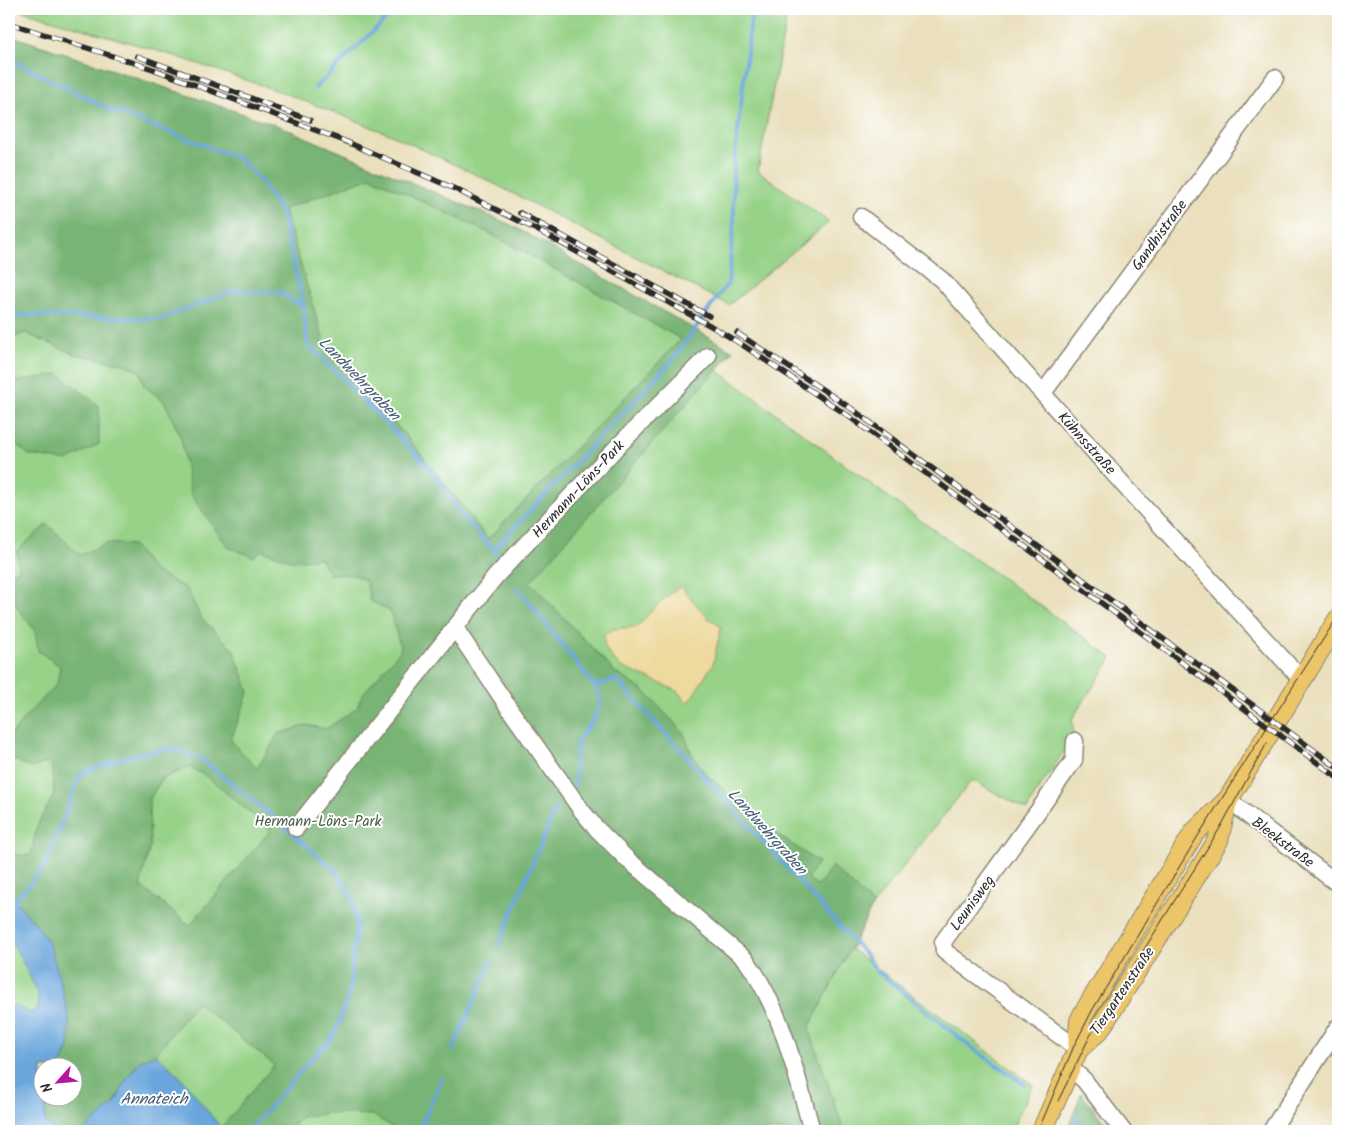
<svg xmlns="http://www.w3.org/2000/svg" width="1347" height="1140" font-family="Kalam,sans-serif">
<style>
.green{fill:#96d287;stroke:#607e59;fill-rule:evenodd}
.forest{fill:#78b474;stroke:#527050;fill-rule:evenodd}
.sand{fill:#eeda9e;stroke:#8c8264}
.water{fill:#6aa6db;stroke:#4a6883}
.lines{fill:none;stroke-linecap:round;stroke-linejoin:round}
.stream{stroke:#6aa6db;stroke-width:4}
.minor-casing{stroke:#8a8674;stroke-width:19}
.major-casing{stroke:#8a8674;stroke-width:22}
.minor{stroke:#fff;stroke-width:16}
.major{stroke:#ecc569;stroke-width:20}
.tram{stroke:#2b2b2b;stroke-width:1}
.rail-casing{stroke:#2b2b2b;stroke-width:5.5}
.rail{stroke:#fff;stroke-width:4;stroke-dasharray:11;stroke-linecap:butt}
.labels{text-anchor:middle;stroke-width:4;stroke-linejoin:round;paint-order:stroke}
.street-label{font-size:15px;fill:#2b2b2b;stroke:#fff}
.park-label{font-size:15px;fill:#4b5d47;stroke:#fff}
.water-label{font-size:16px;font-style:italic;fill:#445c71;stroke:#fff}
</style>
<rect width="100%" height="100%" fill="#fff"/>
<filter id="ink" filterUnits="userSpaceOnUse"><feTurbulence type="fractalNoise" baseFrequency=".02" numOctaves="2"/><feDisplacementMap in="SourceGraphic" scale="10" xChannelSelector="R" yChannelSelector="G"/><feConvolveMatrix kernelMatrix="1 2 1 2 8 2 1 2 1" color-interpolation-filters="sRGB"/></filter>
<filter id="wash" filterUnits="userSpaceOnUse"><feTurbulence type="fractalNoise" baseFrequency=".0096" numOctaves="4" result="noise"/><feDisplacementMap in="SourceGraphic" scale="20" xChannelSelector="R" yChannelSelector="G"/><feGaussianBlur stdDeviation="1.12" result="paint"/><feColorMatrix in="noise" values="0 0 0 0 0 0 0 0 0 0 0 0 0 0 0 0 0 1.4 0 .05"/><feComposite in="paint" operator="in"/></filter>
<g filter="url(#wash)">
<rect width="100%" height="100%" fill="#eae0bd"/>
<path class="green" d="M 16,9 L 788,9 L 758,171 L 829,222 L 729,305 L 483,178 L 394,136 L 287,94 L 178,57 Z
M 9,35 L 279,126 L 511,225 L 733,351 L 717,370 L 914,516 L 1008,582 L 1112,658 L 1072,719 L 1074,736 L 1033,798 L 1027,810 L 972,780 L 873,905 L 851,949 L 1033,1085 L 1011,1131 L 9,1131 ZM 42,1068 L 72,1068 L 72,1098 L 42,1098 Z"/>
<path class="forest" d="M 9,35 L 279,126 L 511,225 L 733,351 L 530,582 L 615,672 L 644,691 L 683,732 L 692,754 L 706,775 L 725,790 L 749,815 L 818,862 L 808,878 L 818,886 L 832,866 L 873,905 L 809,1028 L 844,1131 L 389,1131 L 392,1127 L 373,1115 L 330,1113 L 300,1117 L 289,1131 L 222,1131 L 221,1128 L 274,1065 L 197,1002 L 156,1054 L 139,1062 L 127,1078 L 115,1103 L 86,1130 L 58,1131 L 45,1122 L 46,1098 L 72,1098 L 72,1068 L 60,1067 L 69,1047 L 37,925 L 9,895 L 9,855 L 31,855 L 37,826 L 54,794 L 51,761 L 32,768 L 10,758 L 10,736 L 28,714 L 57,684 L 60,666 L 38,651 L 35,631 L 9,597 L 9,573 L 19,570 L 17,551 L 47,524 L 80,555 L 107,543 L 133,545 L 154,571 L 187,589 L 201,618 L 233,649 L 249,691 L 231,740 L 257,769 L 278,734 L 307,725 L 326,729 L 357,708 L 362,695 L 401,650 L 390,611 L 370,601 L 366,581 L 354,575 L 329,574 L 320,558 L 293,561 L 261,550 L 254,557 L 228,547 L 191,495 L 181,438 L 164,401 L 144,386 L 140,372 L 124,364 L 74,354 L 25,333 L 9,339 ZM 371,177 L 487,232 L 681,339 L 488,539 L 413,444 L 325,345 L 284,209 ZM 189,767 L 206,776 L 271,830 L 190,925 L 140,886 L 150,846 L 149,800 L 162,779 Z
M 59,374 L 99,406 L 99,444 L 67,461 L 29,455 L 12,441 L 9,434 L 9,389 L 12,382 Z
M 1081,1093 L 1111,1131 L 1067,1131 Z"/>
<path class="sand" d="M 680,586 L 708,618 L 721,627 L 713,664 L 688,703 L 676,690 L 621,667 L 612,658 L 605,647 L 604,635 L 614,629 L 637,627 L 658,604 Z"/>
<path class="water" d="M 9,895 L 37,925 L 50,946 L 60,980 L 69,1017 L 69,1047 L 60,1067 L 42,1068 L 42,1098 L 46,1098 L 45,1122 L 58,1131 L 9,1131 L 9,1006 L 16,1006 L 30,1013 L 38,1009 L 38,993 L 15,947 L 9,939 Z
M 156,1054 L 184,1081 L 221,1128 L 222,1131 L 83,1131 L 115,1103 L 127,1078 L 139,1062 Z"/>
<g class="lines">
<path class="stream" d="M 9,59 L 111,110 L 238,158 L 261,181 L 282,214 L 304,307
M 315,88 L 396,9
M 9,317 L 26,315 L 160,319 L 233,291 L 279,292 L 304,307 L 307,343 L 430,468 L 462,516 L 497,554
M 493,550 L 671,362 L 728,283 L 734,223 L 733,172 L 752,9
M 517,587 L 595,686 L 616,679 L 865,954 L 877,971 L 971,1047 L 1024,1084
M 574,787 L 577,742 L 596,715 L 600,700 L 595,686
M 15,901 L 45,865 L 81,774 L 124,757 L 172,748 L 201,759 L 276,819 L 335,870 L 353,898 L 357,922 L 349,996 L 333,1037 L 305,1066 L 249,1131
M 498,946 L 556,808
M 453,1050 L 491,962
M 1075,1118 L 1089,1131
M 419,1131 L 442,1078"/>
</g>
</g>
<g filter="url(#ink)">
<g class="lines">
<defs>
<path id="minor" d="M 861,217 L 942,280 L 1130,492 L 1302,680
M 1043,393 L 1275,78
M 455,628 L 513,714 L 582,811 L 596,828 L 627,859 L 746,960 C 782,1009 796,1073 812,1131
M 1075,741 L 1074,760 L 1038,811 L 943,942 L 944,951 L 1078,1049
M 1228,800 L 1338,884
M 296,828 L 495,577 L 616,448 L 708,356
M 1069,1067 L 1084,1080 L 1123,1131
M 1271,1131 L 1338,1027"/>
<path id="major" d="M 1078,1049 L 1099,1030 L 1214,847 L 1218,840 L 1227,802
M 1042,1131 L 1078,1049 L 1080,1021 L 1084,1013 L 1194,833 L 1228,800 L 1338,620"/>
</defs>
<use href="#minor" class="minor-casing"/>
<use href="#major" class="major-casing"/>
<use href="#minor" class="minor"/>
<use href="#major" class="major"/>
<path class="tram" d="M 1058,1101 L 1090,1036 L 1220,828 L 1267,743
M 1038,1131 L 1074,1046 L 1093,1009 L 1198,836 L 1338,616"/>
<defs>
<path id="rail" d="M 9,23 L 153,69 L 347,142 L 453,188 L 539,231 L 711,326 L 741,344 L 847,415 L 1338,778
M 137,56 L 310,120
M 520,213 L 709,316
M 737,333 L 852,409 L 1338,768"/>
</defs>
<use href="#rail" class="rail-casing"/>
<use href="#rail" class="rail"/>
</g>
</g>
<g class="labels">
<g class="street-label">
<text transform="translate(1159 235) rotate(-54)" y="5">Gandhistraße</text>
<text transform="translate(1087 443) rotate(48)" y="5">Kühnsstraße</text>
<text transform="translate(578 489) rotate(-47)" y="5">Hermann-Löns-Park</text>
<text transform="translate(1283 842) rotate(37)" y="5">Bleekstraße</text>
<text transform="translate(972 903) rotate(-54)" y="5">Leunisweg</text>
<text transform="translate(1122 991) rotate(-56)" y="5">Tiergartenstraße</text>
</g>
<g class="park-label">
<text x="318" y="826">Hermann-Löns-Park</text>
</g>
<g class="water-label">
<text transform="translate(360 378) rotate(46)" y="6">Landwehrgraben</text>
<text transform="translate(768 831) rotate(48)" y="6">Landwehrgraben</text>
<text x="154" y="1104">Annateich</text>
</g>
</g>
<rect width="1347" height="1140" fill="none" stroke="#fff" stroke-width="30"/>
<g transform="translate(58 1082) rotate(243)"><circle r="24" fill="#ffffff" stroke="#aaaaaa"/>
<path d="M0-4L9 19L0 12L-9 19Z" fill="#b5179e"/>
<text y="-8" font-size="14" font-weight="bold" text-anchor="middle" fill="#2b2b2b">N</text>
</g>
</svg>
